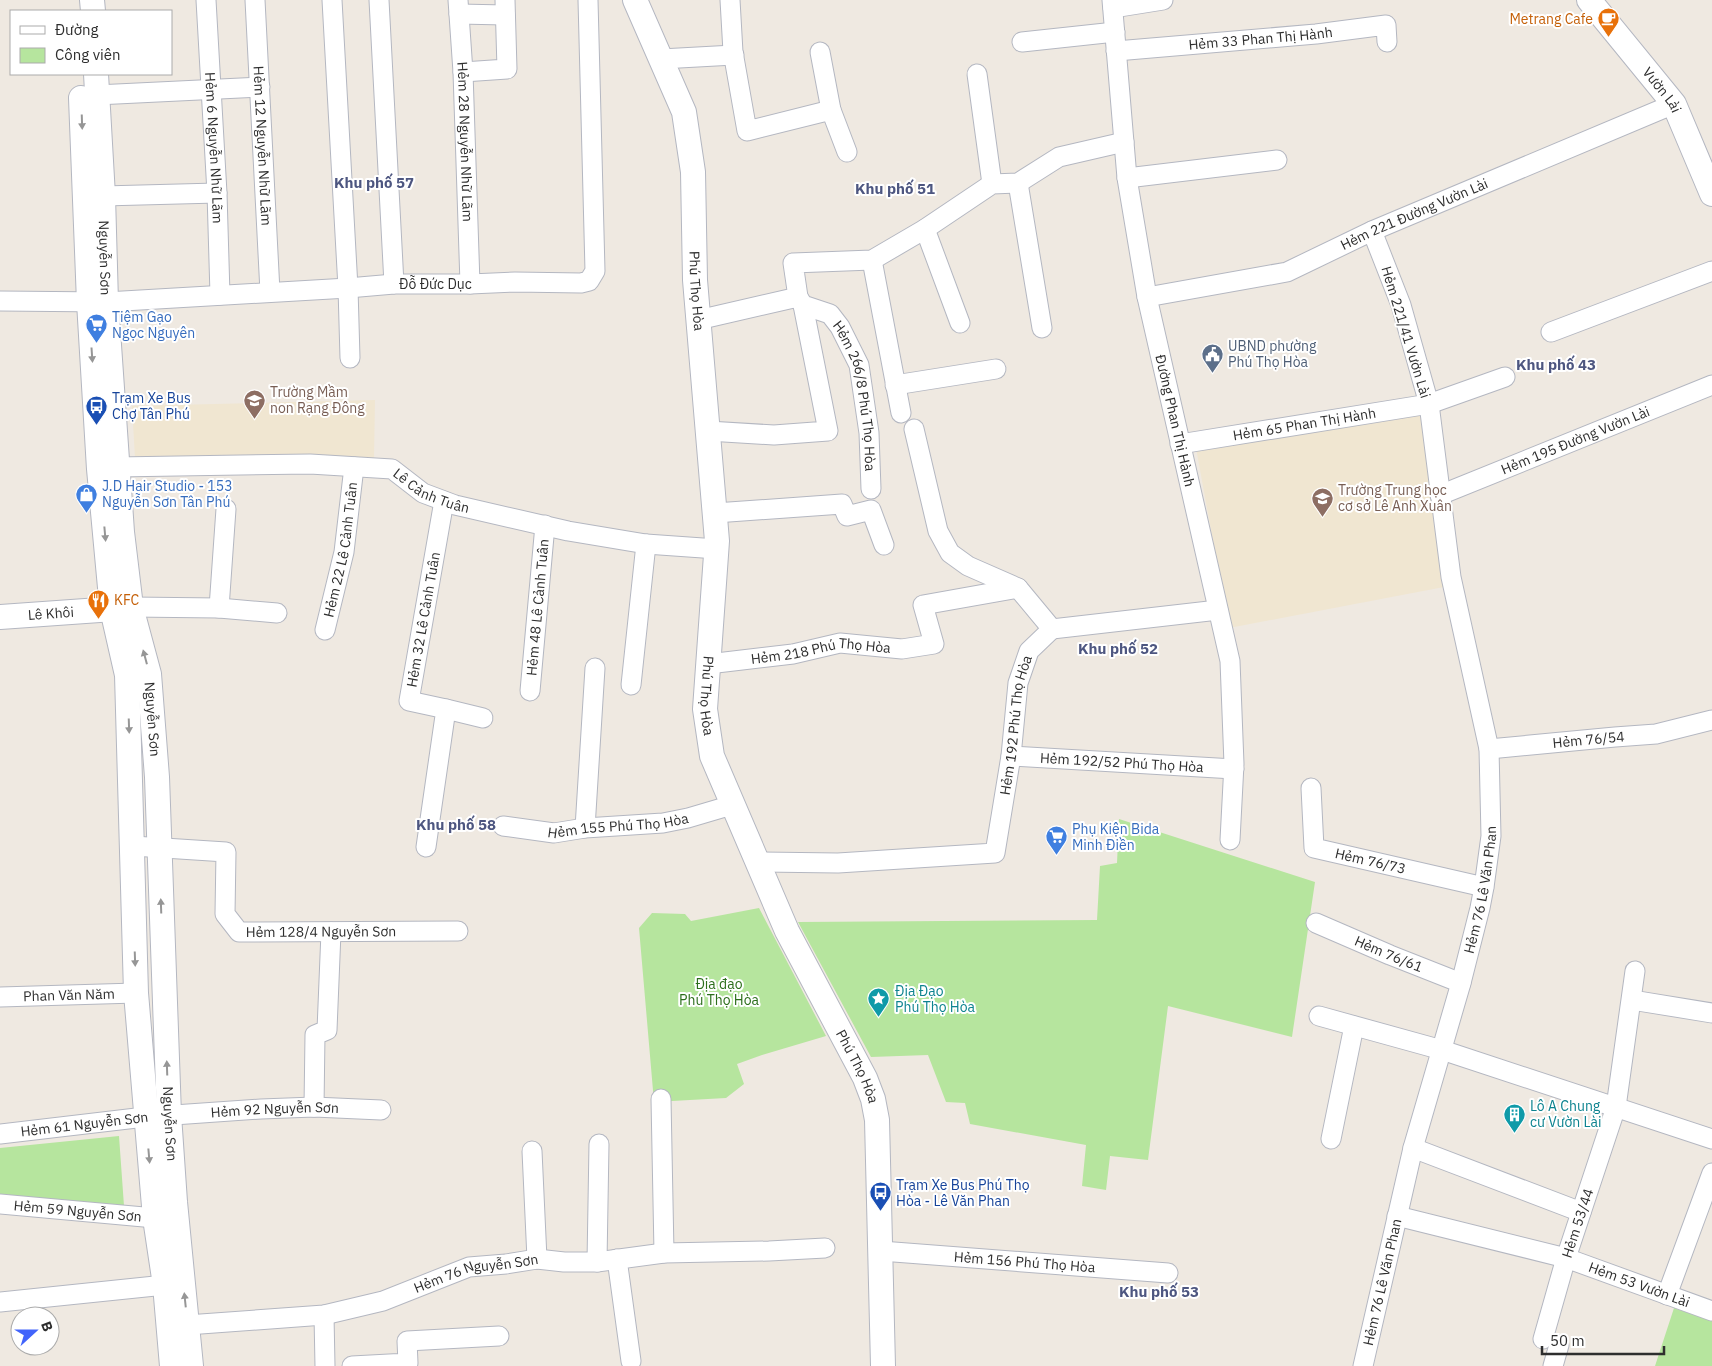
<svg xmlns="http://www.w3.org/2000/svg" width="1712" height="1366" font-family="'IBM Plex Sans',sans-serif">
<style>
.education{fill:#f0e6d1}
.green{fill:#b6e59e}
.lines{fill:none;stroke-linecap:round;stroke-linejoin:round}
.minor-casing{stroke:#b4b7c1;stroke-width:21}
.tertiary-casing{stroke:#b4b7c1;stroke-width:26}
.minor{stroke:#fff;stroke-width:19}
.tertiary{stroke:#fff;stroke-width:24}
.oneway{fill:#969696}
.labels{text-anchor:middle;stroke-width:4;stroke-linejoin:round;paint-order:stroke}
.food-label{font-size:14px;fill:#c56008;stroke:#fff;text-anchor:end}
.street-label{font-size:14px;fill:#2e2e2e;stroke:#fff}
.shop-label{font-size:14px;fill:#366cbe;stroke:#fff;text-anchor:start}
.service-label{font-size:14px;fill:#4e5e75;stroke:#fff;text-anchor:start}
.education-label{font-size:14px;fill:#785e54;stroke:#fff;text-anchor:start}
.transit-label{font-size:14px;fill:#164399;stroke:#fff;text-anchor:start}
.park-label{font-size:14px;fill:#2c6e1b;stroke:#fff}
.culture-label{font-size:14px;fill:#0d838f;stroke:#fff;text-anchor:start}
.neighbourhood-label{font-size:15px;font-weight:bold;fill:#4d5680;stroke:#fff}
</style>
<rect width="100%" height="100%" fill="#efe9e1"/>
<path class="education" d="M 375,400 L 374,458 L 135,458 L 132,406 Z
M 1422,412 L 1444,587 L 1229,628 L 1196,448 Z"/>
<path class="green" d="M 1119,819 L 1315,882 L 1292,1037 L 1168,1006 L 1148,1160 L 1110,1156 L 1106,1190 L 1082,1186 L 1086,1145 L 970,1124 L 965,1103 L 946,1102 L 928,1055 L 871,1057 L 798,922 L 1097,920 L 1100,866 L 1117,863 Z
M 759,908 L 826,1036 L 762,1055 L 737,1064 L 744,1084 L 726,1098 L 654,1102 L 639,928 L 652,913 L 685,914 L 691,921 Z
M 119,1136 L 124,1206 L 0,1194 L 0,1148 Z
M 1674,1308 L 1712,1321 L 1712,1366 L 1655,1366 Z"/>
<g class="lines">
<defs>
<g id="minor">
<path id="s1" d="M 206,0 L 217,193 L 220,295"/>
<path id="s2" d="M 255,0 L 270,292"/>
<path d="M 332,0 L 348,288 L 350,358"/>
<path d="M 379,0 L 394,284"/>
<path id="s3" d="M 458,0 L 463,72 L 470,284"/>
<path d="M 730,0 L 733,52 L 747,131 L 831,110 L 847,152"/>
<path id="s4" d="M 1112,0 L 1127,178 L 1147,297 L 1230,661 L 1234,764 L 1230,840"/>
<path d="M 1113,8 L 1163,0"/>
<path d="M 459,14 L 505,15"/>
<path d="M 1022,42 L 1115,32"/>
<path id="s5" d="M 1116,51 L 1316,34 L 1386,25 L 1387,42"/>
<path d="M 820,52 L 831,110"/>
<path d="M 661,59 L 734,55"/>
<path d="M 463,72 L 507,69 L 505,0"/>
<path d="M 977,74 L 992,184"/>
<path d="M 96,95 L 260,87"/>
<path d="M 1127,178 L 1277,160"/>
<path d="M 1018,183 L 1042,328"/>
<path d="M 103,196 L 217,193"/>
<path d="M 925,229 L 960,323"/>
<path d="M 872,260 L 901,413"/>
<path id="s6" d="M 798,297 L 803,305 L 830,314 L 840,327 L 859,365 L 869,433 L 871,489"/>
<path id="s7" d="M 1147,297 L 1287,272 L 1372,231 L 1674,104"/>
<path id="s8" d="M 0,301 L 106,302 L 348,288 L 394,284 L 470,284 L 515,282 L 581,283 L 589,281 L 595,271 L 588,0"/>
<path d="M 698,320 L 798,297 L 793,263 L 872,260 L 925,229 L 992,184 L 1018,183 L 1059,157 L 1124,142"/>
<path d="M 1551,332 L 1712,271"/>
<path d="M 895,385 L 996,369"/>
<path d="M 708,431 L 774,435 L 828,431 L 803,305"/>
<path id="s9" d="M 1180,444 L 1429,404 L 1505,377"/>
<path id="s10" d="M 116,467 L 310,464 L 392,469 L 423,493 L 455,505 L 568,531 L 646,544 L 717,549"/>
<path id="s11" d="M 1440,495 L 1712,385"/>
<path d="M 715,513 L 842,504 L 847,516 L 871,510 L 884,545"/>
<path d="M 131,607 L 219,608 L 277,613"/>
<path d="M 219,608 L 226,509"/>
<path d="M 1052,629 L 1218,610"/>
<path id="s12" d="M 325,630 L 344,552 L 354,467"/>
<path id="s13" d="M 708,664 L 793,654 L 840,643 L 902,649 L 934,644 L 923,605 L 1018,588"/>
<path d="M 631,685 L 646,544"/>
<path id="s14" d="M 530,691 L 545,525"/>
<path d="M 446,709 L 483,718"/>
<path id="s15" d="M 1489,749 L 1615,737 L 1656,734 L 1712,720"/>
<path id="s16" d="M 1011,756 L 1234,769"/>
<path id="s17" d="M 1311,788 L 1314,848 L 1484,887"/>
<path id="s18" d="M 503,826 L 554,833 L 585,828 L 663,823 L 688,818 L 732,805"/>
<path d="M 585,828 L 595,668"/>
<path id="s19" d="M 133,846 L 226,852 L 225,914 L 239,932 L 458,931"/>
<path id="s20" d="M 426,847 L 446,709 L 409,701 L 444,501"/>
<path id="s21" d="M 757,862 L 838,863 L 995,853 L 1011,756 L 1018,683 L 1029,651 L 1052,629 L 1018,588 L 968,566 L 950,553 L 938,531 L 914,429"/>
<path id="s22" d="M 1316,923 L 1390,955 L 1461,983"/>
<path id="s23" d="M 0,997 L 136,993"/>
<path d="M 1632,1000 L 1712,1013"/>
<path d="M 1319,1016 L 1442,1050 L 1712,1139"/>
<path d="M 661,1099 L 664,1253"/>
<path d="M 314,1107 L 315,1035 L 327,1030 L 331,932"/>
<path id="s24" d="M 0,1134 L 145,1117 L 261,1109 L 314,1107 L 381,1110"/>
<path d="M 1331,1139 L 1354,1026"/>
<path d="M 1413,1148 L 1581,1212"/>
<path d="M 532,1151 L 537,1259"/>
<path id="s25" d="M 0,1204 L 155,1218"/>
<path id="s26" d="M 1397,1216 L 1566,1258 L 1712,1311"/>
<path id="s27" d="M 881,1251 L 1168,1273"/>
<path d="M 617,1259 L 631,1361"/>
<path d="M 597,1262 L 599,1144"/>
<path d="M 1667,1295 L 1712,1173"/>
<path d="M 0,1302 L 165,1285"/>
<path d="M 324,1315 L 325,1366"/>
<path id="s28" d="M 187,1325 L 324,1315 L 383,1301 L 469,1267 L 506,1264 L 537,1259 L 564,1262 L 597,1262 L 664,1253 L 769,1251 L 825,1248"/>
<path id="s29" d="M 1543,1339 L 1566,1258 L 1616,1107 L 1635,971"/>
<path d="M 352,1366 L 408,1363 L 407,1341 L 499,1336"/>
<path id="s30" d="M 1363,1366 L 1413,1148 L 1461,983 L 1480,908 L 1484,887 L 1491,836 L 1489,749 L 1451,577 L 1429,404 L 1401,305 L 1372,231"/>
<path d="M 1553,1366 L 1559,1345"/>
</g>
<g id="tertiary">
<path d="M 92,0 L 93,11"/>
<path id="s31" d="M 635,0 L 684,112 L 693,172 L 695,280 L 717,541 L 705,709 L 712,756 L 787,931 L 865,1078 L 873,1099 L 877,1120 L 883,1366"/>
<path id="s32" d="M 1589,0 L 1674,104 L 1712,194"/>
<path id="s33" d="M 96,74 L 103,196 L 106,302 L 122,532 L 131,607 L 149,674 L 157,777 L 169,1115 L 175,1202 L 191,1366"/>
<path d="M 81,98 L 89,302 L 99,469 L 112,609 L 127,675 L 136,993 L 155,1218 L 165,1285 L 172,1366"/>
<path id="s34" d="M 0,617 L 128,608"/>
</g>
</defs>
<use href="#minor" class="minor-casing"/>
<use href="#tertiary" class="tertiary-casing"/>
<use href="#minor" class="minor"/>
<use href="#tertiary" class="tertiary"/>
</g>
<defs><path id="oneway-solid" d="M-6-.8H1V-3.2L6.5 0L1 3.2V.8H-6Z" transform="scale(1.25)"/></defs>
<g class="oneway">
<use href="#oneway-solid" transform="translate(82 122) rotate(88)"/>
<use href="#oneway-solid" transform="translate(92 355) rotate(86)"/>
<use href="#oneway-solid" transform="translate(105 534) rotate(85)"/>
<use href="#oneway-solid" transform="translate(145 657) rotate(-105)"/>
<use href="#oneway-solid" transform="translate(129 726) rotate(88)"/>
<use href="#oneway-solid" transform="translate(161 906) rotate(-92)"/>
<use href="#oneway-solid" transform="translate(135 959) rotate(88)"/>
<use href="#oneway-solid" transform="translate(167 1068) rotate(-92)"/>
<use href="#oneway-solid" transform="translate(149 1156) rotate(85)"/>
<use href="#oneway-solid" transform="translate(185 1300) rotate(-96)"/>
</g>
<defs>
<symbol id="cafe-pin" viewBox="-11 -11 22 30"><path d="M0 17L-7.5 6A9.5 9.5 0 1 1 7.5 6Z" fill="#e8710a" stroke="#fff"/><path d="M-5.5-4.5H6V0H3Q3 3.5 0 3.5H-2.5Q-5.5 3.5-5.5 0ZM3-3.2v2h1.7v-2ZM-6 4.5H4V6H-6Z" fill="#fff"/></symbol>
<symbol id="supermarket-pin" viewBox="-11 -11 22 30"><path d="M0 17L-7.5 6A9.5 9.5 0 1 1 7.5 6Z" fill="#3f7fe0" stroke="#fff"/><path d="M-6-5.5h2.5l.6 2H6L4.5 2H-2.5L-4.4-4H-6ZM-1.5 3.2a1.3 1.3 0 1 0 .1 0ZM3 3.2a1.3 1.3 0 1 0 .1 0Z" fill="#fff"/></symbol>
<symbol id="civic-pin" viewBox="-11 -11 22 30"><path d="M0 17L-7.5 6A9.5 9.5 0 1 1 7.5 6Z" fill="#5c6f8a" stroke="#fff"/><path d="M-.6-6.5H3V-4.5H.6V-3L4-1V1h2V6H-6V1h2V-1L-.6-3ZM-1.2 2.5V6h2.4V2.5Z" fill="#fff"/></symbol>
<symbol id="school-pin" viewBox="-11 -11 22 30"><path d="M0 17L-7.5 6A9.5 9.5 0 1 1 7.5 6Z" fill="#8d6e63" stroke="#fff"/><path d="M0-5L7-2L0 1L-7-2ZM-4 1L0 2.5L4 1V4Q0 6-4 4Z" fill="#fff"/></symbol>
<symbol id="bus-pin" viewBox="-11 -11 22 30"><path d="M0 17L-7.5 6A9.5 9.5 0 1 1 7.5 6Z" fill="#1a4fb4" stroke="#fff"/><path d="M-5-6H5V4H4V6H2V4H-2V6H-4V4H-5ZM-3.5-4V0h7V-4ZM-3.5 1.2v1.5H-2V1.2ZM2 1.2v1.5H3.5V1.2Z" fill="#fff"/></symbol>
<symbol id="shop-pin" viewBox="-11 -11 22 30"><path d="M0 17L-7.5 6A9.5 9.5 0 1 1 7.5 6Z" fill="#3f7fe0" stroke="#fff"/><path d="M-5-2.5h2.3a2.7 3.5 0 0 1 5.4 0H5L5.5 6h-11ZM-1.5-2.5h3a1.5 2.3 0 0 0-3 0Z" fill="#fff"/></symbol>
<symbol id="restaurant-pin" viewBox="-11 -11 22 30"><path d="M0 17L-7.5 6A9.5 9.5 0 1 1 7.5 6Z" fill="#e8710a" stroke="#fff"/><path d="M-5-6h1v4h1v-4h1v4h1v-4h1v5L-1.5 .5V6h-2V.5L-5-1ZM5-6V6H3V1.5H1.5Q1.5-4 5-6Z" fill="#fff"/></symbol>
<symbol id="sight-pin" viewBox="-11 -11 22 30"><path d="M0 17L-7.5 6A9.5 9.5 0 1 1 7.5 6Z" fill="#0f9aa8" stroke="#fff"/><path d="M0-6L1.8-2.2L6-1.7L2.9 1.2L3.7 5.4L0 3.3L-3.7 5.4L-2.9 1.2L-6-1.7L-1.8-2.2Z" fill="#fff"/></symbol>
<symbol id="building-pin" viewBox="-11 -11 22 30"><path d="M0 17L-7.5 6A9.5 9.5 0 1 1 7.5 6Z" fill="#0f9aa8" stroke="#fff"/><path d="M-4-6H4V6H1V3H-1V6H-4ZM-2.5-4.3h1.7v1.8h-1.7ZM.8-4.3h1.7v1.8H.8ZM-2.5-1h1.7V.8h-1.7ZM.8-1h1.7V.8H.8Z" fill="#fff"/></symbol>
</defs>
<g fill-rule="evenodd">
<use href="#cafe-pin" x="1596" y="6" width="25" height="34"/>
<use href="#supermarket-pin" x="84" y="312" width="25" height="34"/>
<use href="#civic-pin" x="1200" y="342" width="25" height="34"/>
<use href="#school-pin" x="242" y="388" width="25" height="34"/>
<use href="#bus-pin" x="84" y="394" width="25" height="34"/>
<use href="#shop-pin" x="74" y="482" width="25" height="34"/>
<use href="#school-pin" x="1310" y="486" width="25" height="34"/>
<use href="#restaurant-pin" x="86" y="588" width="25" height="34"/>
<use href="#supermarket-pin" x="1044" y="824" width="25" height="34"/>
<use href="#sight-pin" x="866" y="986" width="25" height="34"/>
<use href="#building-pin" x="1502" y="1102" width="25" height="34"/>
<use href="#bus-pin" x="868" y="1180" width="25" height="34"/>
</g>
<g class="labels">
<g class="food-label">
<text x="1593" y="24">Metrang Cafe</text>
<text x="114" y="605" text-anchor="start">KFC</text>
</g>
<g class="street-label">
<text dy="5" stroke="none"><textPath href="#s5" startOffset="145">Hẻm 33 Phan Thị Hành</textPath></text>
<text dy="5" stroke="none"><textPath href="#s32" startOffset="116">Vườn Lài</textPath></text>
<text dy="5" stroke="none"><textPath href="#s3" startOffset="142">Hẻm 28 Nguyễn Nhữ Lãm</textPath></text>
<text dy="5" stroke="none"><textPath href="#s2" startOffset="146">Hẻm 12 Nguyễn Nhữ Lãm</textPath></text>
<text dy="5" stroke="none"><textPath href="#s1" startOffset="148">Hẻm 6 Nguyễn Nhữ Lãm</textPath></text>
<text dy="5" stroke="none"><textPath href="#s7" startOffset="282">Hẻm 221 Đường Vườn Lài</textPath></text>
<text dy="5" stroke="none"><textPath href="#s33" startOffset="184">Nguyễn Sơn</textPath></text>
<text dy="5" stroke="none"><textPath href="#s8" startOffset="436">Đỗ Đức Dục</textPath></text>
<text dy="5" stroke="none"><textPath href="#s31" startOffset="302">Phú Thọ Hòa</textPath></text>
<text transform="translate(1406 332) rotate(73)" y="5">Hẻm 221/41 Vườn Lài</text>
<text dy="5" stroke="none"><textPath href="#s6" startOffset="126">Hẻm 266/8 Phú Thọ Hòa</textPath></text>
<text dy="5" stroke="none"><textPath href="#s4" startOffset="426">Đường Phan Thị Hành</textPath></text>
<text dy="5" stroke="none"><textPath href="#s9" startOffset="126">Hẻm 65 Phan Thị Hành</textPath></text>
<text dy="5" stroke="none"><textPath href="#s11" startOffset="146">Hẻm 195 Đường Vườn Lài</textPath></text>
<text dy="5" stroke="none"><textPath href="#s10" startOffset="322">Lê Cảnh Tuân</textPath></text>
<text dy="5" stroke="none"><textPath href="#s12" startOffset="82">Hẻm 22 Lê Cảnh Tuân</textPath></text>
<text dy="5" stroke="none"><textPath href="#s14" startOffset="84">Hẻm 48 Lê Cảnh Tuân</textPath></text>
<text dy="5" stroke="none"><textPath href="#s34" startOffset="51">Lê Khôi</textPath></text>
<text dy="5" stroke="none"><textPath href="#s20" startOffset="260">Hẻm 32 Lê Cảnh Tuân</textPath></text>
<text dy="5" stroke="none"><textPath href="#s13" startOffset="114">Hẻm 218 Phú Thọ Hòa</textPath></text>
<text dy="5" stroke="none"><textPath href="#s31" startOffset="708">Phú Thọ Hòa</textPath></text>
<text dy="5" stroke="none"><textPath href="#s33" startOffset="649">Nguyễn Sơn</textPath></text>
<text dy="5" stroke="none"><textPath href="#s21" startOffset="368">Hẻm 192 Phú Thọ Hòa</textPath></text>
<text dy="5" stroke="none"><textPath href="#s15" startOffset="100">Hẻm 76/54</textPath></text>
<text dy="5" stroke="none"><textPath href="#s16" startOffset="111">Hẻm 192/52 Phú Thọ Hòa</textPath></text>
<text dy="5" stroke="none"><textPath href="#s18" startOffset="116">Hẻm 155 Phú Thọ Hòa</textPath></text>
<text dy="5" stroke="none"><textPath href="#s17" startOffset="118">Hẻm 76/73</textPath></text>
<text dy="5" stroke="none"><textPath href="#s30" startOffset="491">Hẻm 76 Lê Văn Phan</textPath></text>
<text dy="5" stroke="none"><textPath href="#s19" startOffset="260">Hẻm 128/4 Nguyễn Sơn</textPath></text>
<text dy="5" stroke="none"><textPath href="#s22" startOffset="79">Hẻm 76/61</textPath></text>
<text dy="5" stroke="none"><textPath href="#s23" startOffset="69">Phan Văn Năm</textPath></text>
<text dy="5" stroke="none"><textPath href="#s31" startOffset="1112">Phú Thọ Hòa</textPath></text>
<text dy="5" stroke="none"><textPath href="#s24" startOffset="276">Hẻm 92 Nguyễn Sơn</textPath></text>
<text dy="5" stroke="none"><textPath href="#s33" startOffset="1054">Nguyễn Sơn</textPath></text>
<text dy="5" stroke="none"><textPath href="#s24" startOffset="85">Hẻm 61 Nguyễn Sơn</textPath></text>
<text dy="5" stroke="none"><textPath href="#s25" startOffset="78">Hẻm 59 Nguyễn Sơn</textPath></text>
<text dy="5" stroke="none"><textPath href="#s29" startOffset="121">Hẻm 53/44</textPath></text>
<text dy="5" stroke="none"><textPath href="#s27" startOffset="144">Hẻm 156 Phú Thọ Hòa</textPath></text>
<text dy="5" stroke="none"><textPath href="#s28" startOffset="296">Hẻm 76 Nguyễn Sơn</textPath></text>
<text dy="5" stroke="none"><textPath href="#s30" startOffset="86">Hẻm 76 Lê Văn Phan</textPath></text>
<text dy="5" stroke="none"><textPath href="#s26" startOffset="252">Hẻm 53 Vườn Lài</textPath></text>
</g>
<g class="shop-label">
<text x="112" y="322">Tiệm Gạo<tspan x="112" dy="16">Ngọc Nguyên</tspan></text>
<text x="102" y="491">J.D Hair Studio - 153<tspan x="102" dy="16">Nguyễn Sơn Tân Phú</tspan></text>
<text x="1072" y="834">Phụ Kiện Bida<tspan x="1072" dy="16">Minh Điền</tspan></text>
</g>
<g class="service-label">
<text x="1228" y="351">UBND phường<tspan x="1228" dy="16">Phú Thọ Hòa</tspan></text>
</g>
<g class="education-label">
<text x="270" y="397">Trường Mầm<tspan x="270" dy="16">non Rạng Đông</tspan></text>
<text x="1338" y="495">Trường Trung học<tspan x="1338" dy="16">cơ sở Lê Anh Xuân</tspan></text>
</g>
<g class="transit-label">
<text x="112" y="403">Trạm Xe Bus<tspan x="112" dy="16">Chợ Tân Phú</tspan></text>
<text x="896" y="1190">Trạm Xe Bus Phú Thọ<tspan x="896" dy="16">Hòa - Lê Văn Phan</tspan></text>
</g>
<g class="park-label">
<text x="719" y="989">Địa đạo<tspan x="719" dy="16">Phú Thọ Hòa</tspan></text>
</g>
<g class="culture-label">
<text x="895" y="996">Địa Đạo<tspan x="895" dy="16">Phú Thọ Hòa</tspan></text>
<text x="1530" y="1111">Lô A Chung<tspan x="1530" dy="16">cư Vườn Lài</tspan></text>
</g>
<g class="neighbourhood-label">
<text x="374" y="188">Khu phố 57</text>
<text x="895" y="194">Khu phố 51</text>
<text x="1556" y="370">Khu phố 43</text>
<text x="1118" y="654">Khu phố 52</text>
<text x="456" y="830">Khu phố 58</text>
<text x="1159" y="1297">Khu phố 53</text>
</g>
</g>
<rect x="10" y="10" width="162" height="65" fill="#ffffff" stroke="#ababab"/>
<rect x="20" y="26" width="25" height="8" fill="#ffffff" stroke="#ababab"/>
<text x="55" y="35" font-size="15" fill="#2e2e2e">Đường</text>
<rect x="20" y="48" width="25" height="15" fill="#b6e59e" stroke="#ababab"/>
<text x="55" y="60" font-size="15" fill="#2e2e2e">Công viên</text>
<g transform="translate(35 1331) rotate(69)"><circle r="24" fill="#ffffff" stroke="#ababab"/>
<path d="M0-4L9 19L0 12L-9 19Z" fill="#4264fb"/>
<text y="-8" font-size="14" font-weight="bold" text-anchor="middle" fill="#2e2e2e">B</text>
</g>
<path d="M1542 1346v8h122v-8" fill="none" stroke="#2e2e2e" stroke-width="2.5"/>
<text x="1550" y="1346" font-size="15" fill="#2e2e2e" stroke="#ffffff" stroke-width="4" paint-order="stroke">50 m</text>
</svg>
